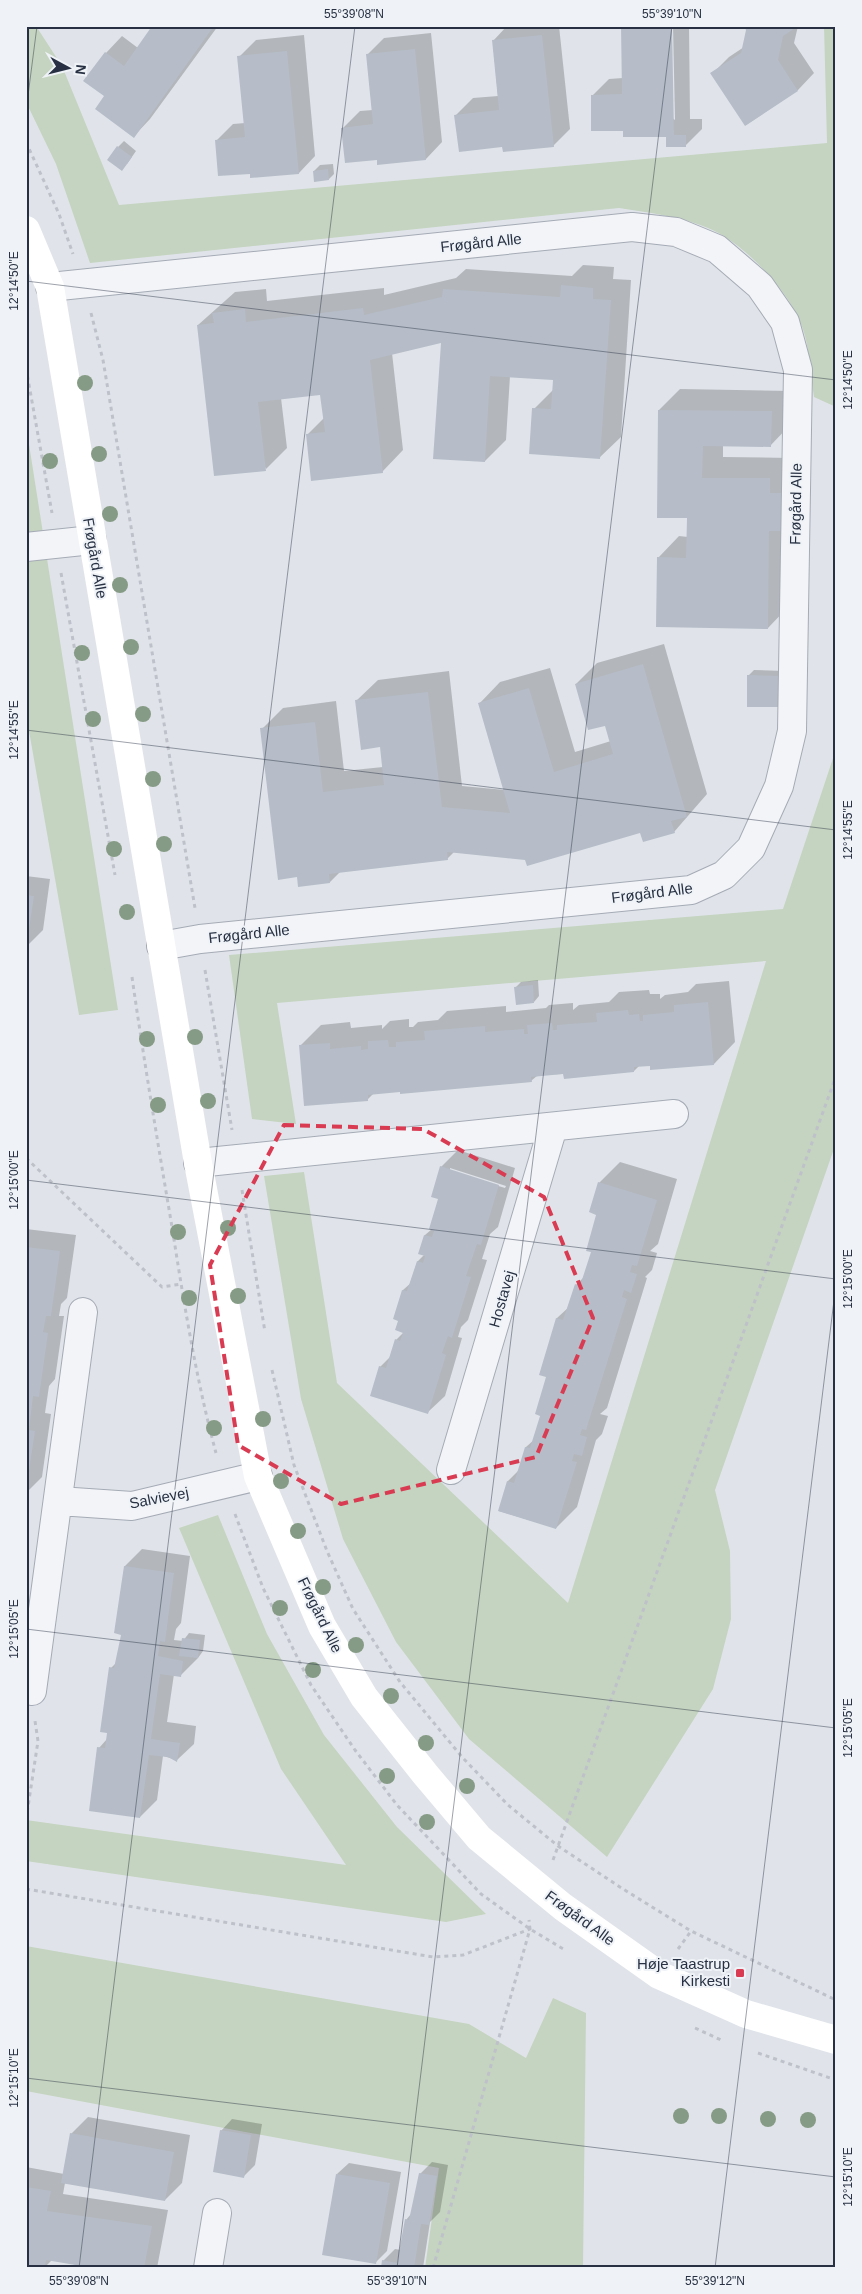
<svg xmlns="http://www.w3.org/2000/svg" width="862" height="2294" font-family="Arial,sans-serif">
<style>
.green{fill:#c5d4c0}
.shadow{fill:#0003;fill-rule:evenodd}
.building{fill:#b6bdc8}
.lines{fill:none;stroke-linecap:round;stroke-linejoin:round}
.street-casing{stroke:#a5abb5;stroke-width:30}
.path{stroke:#bec1c9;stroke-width:3;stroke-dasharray:4 4;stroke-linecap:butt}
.street{stroke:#f3f4f8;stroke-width:28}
.secondary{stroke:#fff;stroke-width:28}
.tree{fill:#859b85}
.marked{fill:none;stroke:#d93b52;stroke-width:4;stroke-dasharray:10 6;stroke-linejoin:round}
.ticks{fill:none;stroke:#273143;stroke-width:1;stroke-opacity:0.45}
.poi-dot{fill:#d93b52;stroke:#eff3f7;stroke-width:2}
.labels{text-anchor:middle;stroke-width:4;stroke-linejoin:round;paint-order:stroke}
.street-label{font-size:15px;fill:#273143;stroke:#eff3f7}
.poi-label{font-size:15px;fill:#273143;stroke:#eff3f7;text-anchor:end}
.neatline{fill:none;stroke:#273143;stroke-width:2}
.ticks-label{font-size:12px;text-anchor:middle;fill:#273143}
</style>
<rect width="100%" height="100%" fill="#e0e4ea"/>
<path class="green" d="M 26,26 L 36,26 L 62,66 L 119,205 L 827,143 L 824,26 L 836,26 L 836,407 L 814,397 C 811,377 810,356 805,336 C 796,297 745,243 708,228 C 680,216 649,213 619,208 L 90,263 L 56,164 L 26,102 Z
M 26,425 L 118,1010 L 79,1015 L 26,714 Z
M 836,749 L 836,1143 L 715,1490 L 730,1551 L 731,1619 L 713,1689 L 607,1857 L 469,1739 L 396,1642 L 343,1539 L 301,1399 L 264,1176 L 304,1172 L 337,1383 L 568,1603 L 766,961 L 277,1003 L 296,1124 L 252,1119 L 229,955 L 783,909 Z
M 218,1515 L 267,1634 L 324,1735 L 397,1827 L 486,1914 L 446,1922 L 26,1861 L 26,1820 L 346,1865 L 281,1769 L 179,1528 Z
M 26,1946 L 469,2024 L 526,2058 L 553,1998 L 586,2013 L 583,2268 L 425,2268 L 439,2168 L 26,2091 Z"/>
<path class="shadow" d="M 154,26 L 218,26 L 150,119 L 134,136 L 106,96 L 106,53 L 122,36 L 138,48 Z
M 507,26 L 559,26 L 570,129 L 553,146 L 456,115 L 473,98 L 498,96 L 493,41 Z
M 673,26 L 689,26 L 690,119 L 702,119 L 702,129 L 685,146 L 667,135 L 624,130 L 592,96 L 609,79 L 623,78 L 675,120 Z
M 745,26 L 798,26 L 794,43 L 814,73 L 798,90 L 746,125 L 712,74 L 729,57 L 744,47 L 748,30 Z
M 431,33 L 442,142 L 426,159 L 378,158 L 343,128 L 360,111 L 373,110 L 367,55 L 384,38 Z
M 304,35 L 315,156 L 299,173 L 251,172 L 216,141 L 233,124 L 245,123 L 239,57 L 256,40 Z
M 124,141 L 136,151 L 127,164 L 118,147 Z
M 333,164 L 334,174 L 329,179 L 314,171 L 320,165 Z
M 583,265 L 614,267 L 613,279 L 631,280 L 621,437 L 599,458 L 534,409 L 554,389 L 554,379 L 510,376 L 506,440 L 485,461 L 442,342 L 392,353 L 403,450 L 382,472 L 307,435 L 324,418 L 321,394 L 281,398 L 287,448 L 266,469 L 198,325 L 235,292 L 266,289 L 267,301 L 384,288 L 384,295 L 456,278 L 466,269 L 572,276 Z
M 680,389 L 792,391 L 791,424 L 770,446 L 723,445 L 723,457 L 791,458 L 789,606 L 768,628 L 658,558 L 679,536 L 688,537 L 688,517 L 659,410 Z
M 664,644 L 707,794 L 674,832 L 641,832 L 526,859 L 454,852 L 447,859 L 341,871 L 330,882 L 298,876 L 262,729 L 283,708 L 336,701 L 344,771 L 383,767 L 381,746 L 356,701 L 378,680 L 449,671 L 462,786 L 505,790 L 479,704 L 500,682 L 550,668 L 575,752 L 611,741 L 606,724 L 576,684 L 597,663 Z
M 754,670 L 784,671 L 783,700 L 778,706 L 748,676 Z
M 26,876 L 50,879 L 43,930 L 26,947 Z
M 538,980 L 539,996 L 534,1002 L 516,987 L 521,982 Z
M 729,981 L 735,1042 L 714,1064 L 651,1065 L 640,1065 L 634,1071 L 538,1075 L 531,1081 L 374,1093 L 368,1099 L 300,1046 L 321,1025 L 350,1022 L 351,1028 L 382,1025 L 382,1029 L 390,1021 L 409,1019 L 409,1027 L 413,1027 L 418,1022 L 438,1020 L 447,1011 L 506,1006 L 506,1012 L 546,1008 L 549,1005 L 573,1003 L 573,1010 L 579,1005 L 609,1002 L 619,992 L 649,990 L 650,994 L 660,994 L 660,999 L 665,995 L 688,992 L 696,984 Z
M 458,1150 L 515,1168 L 498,1227 L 490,1234 L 482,1259 L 487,1260 L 468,1320 L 461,1327 L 458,1337 L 462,1338 L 445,1396 L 428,1412 L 380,1367 L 392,1355 L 396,1340 L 404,1332 L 400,1320 L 403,1290 L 412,1282 L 418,1261 L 425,1254 L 425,1235 L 432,1229 L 440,1198 L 441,1167 ZM 450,1168 L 506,1186 L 505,1188 L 450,1171 Z
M 620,1162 L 677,1179 L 658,1244 L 650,1251 L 657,1253 L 652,1270 L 645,1277 L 647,1278 L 607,1408 L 600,1414 L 608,1416 L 602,1434 L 596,1440 L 577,1507 L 556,1528 L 499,1511 L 508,1481 L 519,1470 L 526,1447 L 535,1439 L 542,1415 L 548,1376 L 540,1374 L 557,1318 L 569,1307 L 576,1285 L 585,1276 L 592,1252 L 598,1214 L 599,1183 Z
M 26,1229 L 76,1235 L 67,1298 L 61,1304 L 59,1316 L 64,1316 L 55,1379 L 49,1386 L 45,1413 L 51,1414 L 42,1477 L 26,1493 Z
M 142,1549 L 190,1556 L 181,1623 L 176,1629 L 174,1640 L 183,1641 L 189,1633 L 205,1635 L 203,1651 L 198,1658 L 181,1675 L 174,1674 L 167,1722 L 196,1726 L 194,1744 L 177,1760 L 163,1756 L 157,1800 L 140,1817 L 99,1748 L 107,1739 L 111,1668 L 117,1662 L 122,1634 L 125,1566 Z
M 26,1730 L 28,1730 L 26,1749 Z
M 88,2117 L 190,2135 L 182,2183 L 165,2200 L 65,2183 L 63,2194 L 168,2210 L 157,2268 L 95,2268 L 52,2260 L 44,2268 L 26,2264 L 26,2167 L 64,2174 L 71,2134 Z
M 232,2119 L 262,2124 L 255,2165 L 244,2176 L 221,2131 Z
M 432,2162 L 448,2165 L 440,2212 L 430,2222 L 423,2268 L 382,2268 L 383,2261 L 395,2249 L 401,2250 L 406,2220 L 411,2214 L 420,2174 Z
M 349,2163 L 401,2172 L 387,2251 L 376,2262 L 337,2174 Z"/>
<path class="building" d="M 152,26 L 214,26 L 134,138 L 95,109 L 104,96 L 83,81 L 105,52 L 124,66 Z
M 621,26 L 672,26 L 674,135 L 686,135 L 686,147 L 666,147 L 666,137 L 623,137 L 623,131 L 591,131 L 591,95 L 622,94 Z
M 744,26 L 798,26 L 783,36 L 778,60 L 798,91 L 745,126 L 710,73 L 741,53 L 746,30 Z
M 542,35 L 554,147 L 503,152 L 502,147 L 459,152 L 454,115 L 499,110 L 492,40 Z
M 415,49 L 426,160 L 377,165 L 377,160 L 345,163 L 341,128 L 373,124 L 366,54 Z
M 287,51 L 299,174 L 250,178 L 250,174 L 218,176 L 215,140 L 245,137 L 237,56 Z
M 117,146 L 132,157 L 122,171 L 107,160 Z
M 328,169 L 329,180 L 314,182 L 313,171 Z
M 561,285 L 593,288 L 593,299 L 611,300 L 600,459 L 529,454 L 532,408 L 551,409 L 553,380 L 490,376 L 485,462 L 433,459 L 441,343 L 370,360 L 383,473 L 311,481 L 306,434 L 325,432 L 320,395 L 258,402 L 266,471 L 214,476 L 197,325 L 214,323 L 212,313 L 245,309 L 246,322 L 363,308 L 364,315 L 442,297 L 443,289 L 560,297 Z
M 658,410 L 772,411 L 771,447 L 703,446 L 702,478 L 770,478 L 770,493 L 781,493 L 781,531 L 769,531 L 768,629 L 656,627 L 657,557 L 686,558 L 687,518 L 657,518 Z
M 643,664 L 687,817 L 671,821 L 675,833 L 643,842 L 640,833 L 527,866 L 525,860 L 447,852 L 448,860 L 329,874 L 330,883 L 298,887 L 297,877 L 278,880 L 260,728 L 315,722 L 323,792 L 384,785 L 380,747 L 361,750 L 355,700 L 428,692 L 442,807 L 510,813 L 478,703 L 529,688 L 554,772 L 613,754 L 605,726 L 588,730 L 575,684 Z
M 747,675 L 779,676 L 778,707 L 747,707 Z
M 26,895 L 34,896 L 27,943 L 26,943 Z
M 533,985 L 534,1003 L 516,1005 L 514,987 Z
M 708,1002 L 714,1065 L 650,1070 L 650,1066 L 634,1067 L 634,1072 L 564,1079 L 563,1074 L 531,1077 L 532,1082 L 400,1094 L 400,1092 L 368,1095 L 368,1101 L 304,1106 L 299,1045 L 330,1043 L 330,1049 L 361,1046 L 361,1050 L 368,1049 L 368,1041 L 388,1040 L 389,1047 L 396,1047 L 396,1042 L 425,1040 L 424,1031 L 485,1026 L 485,1032 L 524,1029 L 524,1034 L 528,1034 L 527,1025 L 552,1023 L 553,1030 L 557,1030 L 557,1025 L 597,1022 L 596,1013 L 628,1010 L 629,1015 L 639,1014 L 640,1021 L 643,1021 L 643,1015 L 674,1012 L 674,1005 Z
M 440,1166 L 499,1185 L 481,1245 L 477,1244 L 466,1276 L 471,1277 L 452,1338 L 448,1336 L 442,1353 L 446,1355 L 428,1414 L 370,1396 L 379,1366 L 386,1368 L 395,1339 L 400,1341 L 403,1333 L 395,1330 L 398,1321 L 393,1319 L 402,1290 L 407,1291 L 417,1261 L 423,1263 L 425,1256 L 418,1254 L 424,1235 L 432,1237 L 434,1231 L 429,1229 L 438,1199 L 431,1197 Z
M 598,1182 L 657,1200 L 637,1266 L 632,1265 L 630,1272 L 637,1274 L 631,1293 L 624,1290 L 622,1297 L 627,1299 L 586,1430 L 582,1429 L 580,1435 L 587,1437 L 582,1456 L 574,1454 L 572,1461 L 577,1462 L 556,1529 L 498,1511 L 507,1481 L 514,1483 L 525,1447 L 530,1448 L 540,1416 L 535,1414 L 546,1377 L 539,1375 L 556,1318 L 563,1320 L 575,1284 L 580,1286 L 591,1252 L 586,1251 L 596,1215 L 589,1212 Z
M 26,1247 L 60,1251 L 51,1316 L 46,1316 L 43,1332 L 48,1333 L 39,1397 L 33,1396 L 29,1430 L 35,1431 L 27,1484 Z
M 124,1566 L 174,1573 L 165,1642 L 160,1641 L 158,1656 L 183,1661 L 181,1677 L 160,1674 L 151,1739 L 180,1743 L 177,1762 L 168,1757 L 149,1755 L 140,1818 L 89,1811 L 97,1747 L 105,1748 L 107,1733 L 100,1732 L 109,1667 L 114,1668 L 121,1635 L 114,1633 Z
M 182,1638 L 200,1640 L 198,1658 L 179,1656 Z
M 220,2130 L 251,2135 L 244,2178 L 213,2172 Z
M 70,2133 L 174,2152 L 165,2201 L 61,2183 Z
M 419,2173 L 437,2176 L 429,2225 L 421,2224 L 414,2268 L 381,2268 L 382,2260 L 397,2263 L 405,2219 L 409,2220 Z
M 336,2174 L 390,2183 L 376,2264 L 322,2255 Z
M 26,2187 L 51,2191 L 47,2211 L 152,2226 L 144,2268 L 93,2268 L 46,2260 L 45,2268 L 26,2266 Z"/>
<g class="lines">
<defs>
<path id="street" d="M 50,287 L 632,227 L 676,232 L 717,249 L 760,286 L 785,322 L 798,370 L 792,731 L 779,786 L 751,848 L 724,875 L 691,890 L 200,939 L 161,946
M 26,547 L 92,540
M 198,1163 L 674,1114
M 451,1470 L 553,1127
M 59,1501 L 132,1506 L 258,1476
M 26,1690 L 32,1691 L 83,1312
M 208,2268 L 217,2213"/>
</defs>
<use href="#street" class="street-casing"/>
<path class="path" d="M 26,142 L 59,214 L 73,254
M 91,313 L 103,360 L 195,908
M 26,368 L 52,513
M 61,573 L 115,875
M 205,970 L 232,1130
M 132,977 C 144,1061 158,1144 172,1227 C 184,1303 196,1379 216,1453
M 26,1158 L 162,1287 L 181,1284
M 242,1190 L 265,1332
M 272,1370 L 294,1465 L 327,1551 L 353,1609 L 400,1682 L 462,1757 L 508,1805 L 558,1846 L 623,1889 L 691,1931 L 836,2000
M 235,1514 L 263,1588 L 311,1685 L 355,1750 L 397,1805 L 481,1894 L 530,1929 L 565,1950
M 26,1820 L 38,1741 L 35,1721
M 553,1860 L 836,1076
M 26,1889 L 433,1957 L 463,1955 L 530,1929
M 678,1949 L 691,1931
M 695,2028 L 721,2040
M 758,2053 L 836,2080
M 433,2268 L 530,1929 L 529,1920"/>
<use href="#street" class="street"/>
<path class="secondary" d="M 26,230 L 50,287 L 198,1163 L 258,1476 L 322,1626 L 364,1697 L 425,1774 L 479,1838 L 563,1907 L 659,1975 L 746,2014 L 836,2040"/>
</g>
<g class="tree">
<circle cx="85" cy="383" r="8"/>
<circle cx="99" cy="454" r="8"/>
<circle cx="50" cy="461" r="8"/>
<circle cx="110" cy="514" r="8"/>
<circle cx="120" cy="585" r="8"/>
<circle cx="131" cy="647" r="8"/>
<circle cx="82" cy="653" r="8"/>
<circle cx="143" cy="714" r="8"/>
<circle cx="93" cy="719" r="8"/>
<circle cx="153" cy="779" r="8"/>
<circle cx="164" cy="844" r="8"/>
<circle cx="114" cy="849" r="8"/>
<circle cx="127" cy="912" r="8"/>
<circle cx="195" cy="1037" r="8"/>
<circle cx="147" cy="1039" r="8"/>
<circle cx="208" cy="1101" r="8"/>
<circle cx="158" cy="1105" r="8"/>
<circle cx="228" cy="1228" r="8"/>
<circle cx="178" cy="1232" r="8"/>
<circle cx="238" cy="1296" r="8"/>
<circle cx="189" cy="1298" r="8"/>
<circle cx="263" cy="1419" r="8"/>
<circle cx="214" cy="1428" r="8"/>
<circle cx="281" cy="1481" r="8"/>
<circle cx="298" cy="1531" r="8"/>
<circle cx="323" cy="1587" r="8"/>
<circle cx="280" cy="1608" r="8"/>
<circle cx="356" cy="1645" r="8"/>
<circle cx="313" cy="1670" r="8"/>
<circle cx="391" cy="1696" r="8"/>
<circle cx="426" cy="1743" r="8"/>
<circle cx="387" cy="1776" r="8"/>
<circle cx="467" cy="1786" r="8"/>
<circle cx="427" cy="1822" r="8"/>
<circle cx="681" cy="2116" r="8"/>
<circle cx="719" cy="2116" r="8"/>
<circle cx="768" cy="2119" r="8"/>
<circle cx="808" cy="2120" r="8"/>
</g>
<path class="marked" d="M 284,1125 L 423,1129 L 544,1197 L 593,1318 L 536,1457 L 341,1504 L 238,1445 L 210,1265 Z"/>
<path class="ticks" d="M 26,111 L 37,26M 26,281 L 836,380M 26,730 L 836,830M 26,1180 L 836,1279M 26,1629 L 836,1728M 26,2078 L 836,2177M 79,2268 L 355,26M 397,2268 L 672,26M 715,2268 L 836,1284"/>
<rect class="poi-dot" x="735" y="1968" width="10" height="10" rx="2.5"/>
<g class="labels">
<g class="street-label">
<text transform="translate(481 243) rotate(-6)" y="5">Frøgård Alle</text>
<text transform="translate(796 504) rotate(-89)" y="5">Frøgård Alle</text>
<text transform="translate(95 558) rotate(80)" y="5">Frøgård Alle</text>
<text transform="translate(652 893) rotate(-7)" y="5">Frøgård Alle</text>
<text transform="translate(249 934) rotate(-6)" y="5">Frøgård Alle</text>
<text transform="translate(502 1299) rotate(-74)" y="5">Hostavej</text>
<text transform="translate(159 1498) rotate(-11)" y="5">Salvievej</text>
<text transform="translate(320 1615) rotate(64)" y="5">Frøgård Alle</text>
<text transform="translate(580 1918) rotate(36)" y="5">Frøgård Alle</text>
</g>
<g class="poi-label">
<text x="730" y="1969">Høje Taastrup<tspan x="730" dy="17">Kirkesti</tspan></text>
</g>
</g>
<rect width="862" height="2294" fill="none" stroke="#eff3f7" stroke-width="55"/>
<g transform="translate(68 68) rotate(97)" stroke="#eff3f7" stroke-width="4" paint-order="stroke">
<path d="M0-4L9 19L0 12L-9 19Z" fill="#273143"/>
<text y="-8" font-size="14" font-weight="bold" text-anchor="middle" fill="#273143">N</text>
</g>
<rect x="28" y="28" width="806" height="2238" class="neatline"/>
<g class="ticks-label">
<text x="354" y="18">55°39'08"N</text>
<text x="672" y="18">55°39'10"N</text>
<text transform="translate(14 281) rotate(-90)" y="4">12°14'50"E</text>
<text transform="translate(848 380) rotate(-90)" y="4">12°14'50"E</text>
<text transform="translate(14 730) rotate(-90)" y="4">12°14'55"E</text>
<text transform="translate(848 830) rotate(-90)" y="4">12°14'55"E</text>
<text transform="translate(14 1180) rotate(-90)" y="4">12°15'00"E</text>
<text transform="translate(848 1279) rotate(-90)" y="4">12°15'00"E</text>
<text transform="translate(14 1629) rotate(-90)" y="4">12°15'05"E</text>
<text transform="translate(848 1728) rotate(-90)" y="4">12°15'05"E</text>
<text transform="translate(14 2078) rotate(-90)" y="4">12°15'10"E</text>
<text transform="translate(848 2177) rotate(-90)" y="4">12°15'10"E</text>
<text x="79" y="2285">55°39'08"N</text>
<text x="397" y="2285">55°39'10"N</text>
<text x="715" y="2285">55°39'12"N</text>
</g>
</svg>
